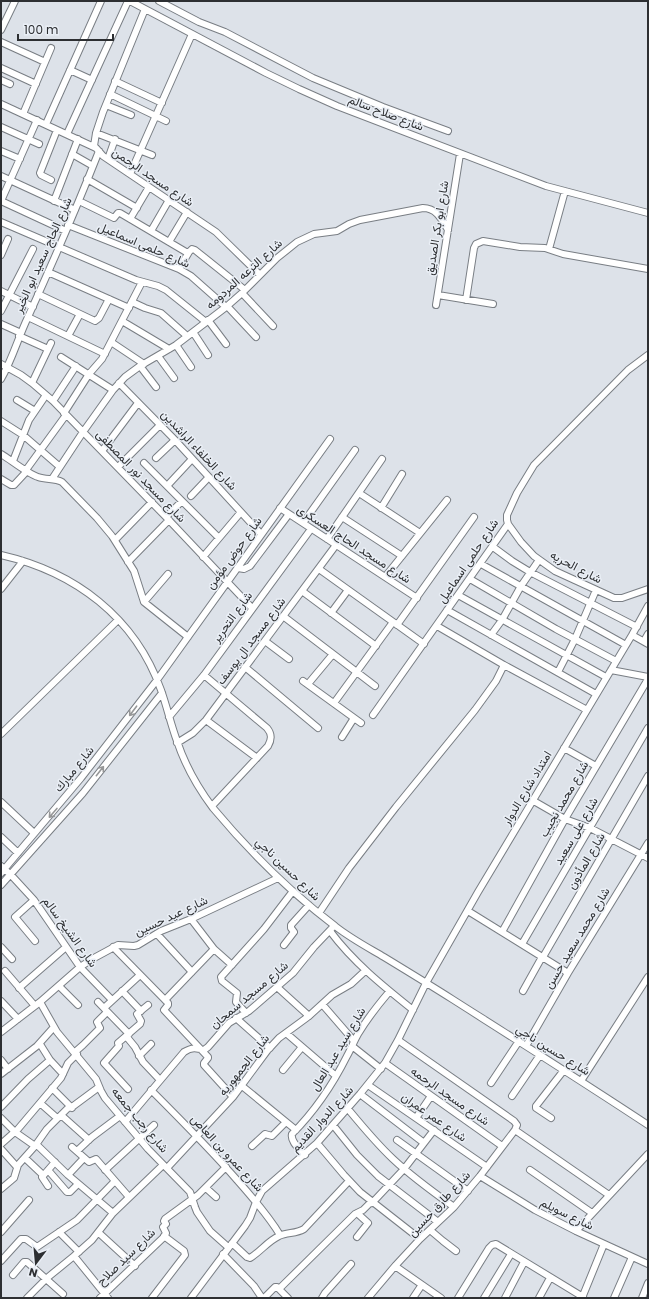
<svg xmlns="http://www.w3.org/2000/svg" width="649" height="1299" font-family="Poppins,Vazirmatn,sans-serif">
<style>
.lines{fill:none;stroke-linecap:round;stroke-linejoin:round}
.minor-casing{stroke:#797e84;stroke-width:8}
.minor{stroke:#fff;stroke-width:6}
.oneway{stroke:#969798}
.labels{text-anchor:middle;stroke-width:3;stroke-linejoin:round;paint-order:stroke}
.street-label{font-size:12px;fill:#2d2f32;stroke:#eaeff6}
</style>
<rect width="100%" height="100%" fill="#dde2e9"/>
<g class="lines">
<defs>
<path id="minor" d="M 130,1 L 266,73 L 299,89 L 337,106 L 546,186 L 648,213
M 159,1 L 199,22 L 225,32 L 313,78 L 383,107 L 448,131
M 1,30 L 15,1
M 1,42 L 45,62
M 1,68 L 36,84
M 70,70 L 92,80
M 1,80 L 10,84
M 115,81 L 162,103
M 110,94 L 166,121
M 1,104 L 96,148 L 103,156 L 216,232 L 260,275
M 106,105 L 131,115
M 23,114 L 51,48
M 46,124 L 101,1
M 1,127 L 39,144
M 96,133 L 152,155
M 67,134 L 128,1
M 94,146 L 96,133 L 103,112 L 145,9
M 1,151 L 20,159
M 72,154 L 93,166
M 108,159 L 115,139
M 130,174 L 192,34
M 1,176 L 75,210
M 87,179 L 137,208
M 51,180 L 41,175 L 40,173 L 57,130
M 1,201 L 37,120
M 1,201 L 66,231
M 54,201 L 78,139
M 79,201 L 114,218 L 118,213 L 120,213 L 186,252 L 189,252 L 192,249 L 195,250 L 245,290
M 130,219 L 149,187
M 1,222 L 136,280 L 158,286 L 166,290 L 206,322
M 68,225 L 179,269 L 191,276 L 226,307
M 151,231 L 169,200
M 169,242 L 187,212
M 549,249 L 565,191
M 1,255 L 8,239
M 179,269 L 189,252
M 48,272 L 129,308
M 1,291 L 33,307
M 242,293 L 273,326
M 38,294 L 95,321 L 99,318 L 109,299
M 438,295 L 493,304
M 466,300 L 474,248 L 476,244 L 483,241 L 520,247 L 545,248 L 563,254 L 648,269
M 132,302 L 145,308 L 161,313 L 187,336
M 436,305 L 460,154
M 227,306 L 256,337
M 1,311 L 33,249
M 28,317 L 105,354
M 208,320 L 226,344
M 122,321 L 169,349
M 1,324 L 21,333
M 193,332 L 208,355
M 19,336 L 48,349
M 68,336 L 80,314
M 111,342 L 144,364
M 176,345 L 191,367
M 648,355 L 628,370 L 534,465 L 517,493 L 507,515 L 507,520 L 508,524 L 521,542 L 534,556 L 555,571 L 614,598 L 622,598 L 648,589
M 158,356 L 174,378
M 61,357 L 113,390
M 1,364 L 21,375 L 32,383 L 53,401 L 166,517 L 252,608
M 140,366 L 156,387
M 1,379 C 12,360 18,338 28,317 C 53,262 77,207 99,151
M 32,383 L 51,343
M 119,383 L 175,440 L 261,534
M 17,400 L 35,411
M 53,401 L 76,366
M 64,413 L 89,374 L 102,359 L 142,282
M 1,421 L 23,435 L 60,467
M 102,451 L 138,403
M 1,454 C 11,460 28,474 38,477 C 46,480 55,478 62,482 L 97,518 L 112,536 L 134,571 L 144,602 L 188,637
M 156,458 L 175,440
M 13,461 L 29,420 L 46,395
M 144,463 L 219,538
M 118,467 L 160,425
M 26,470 L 66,415
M 1,479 L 11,485 L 14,485 L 27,471
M 52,479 L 83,432 L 113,390 L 125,377 L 140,366 L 176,345 L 226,307 L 242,293 L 277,258 L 297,242 L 314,234 L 337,231 L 349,224 L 360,220 L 423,208 C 437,208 442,220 448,230
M 167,486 L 192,459
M 359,493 L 420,533
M 191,496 L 209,477
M 280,508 L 417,598
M 381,508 L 402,474
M 166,517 L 182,501
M 342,517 L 402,556
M 303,523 L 355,450
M 327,539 L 382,459
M 115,540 L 152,502
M 493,547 L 512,561 L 530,572 L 637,627
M 1,555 C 75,572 135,617 161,690 C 167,707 171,725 177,741 C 185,765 198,788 213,808 C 249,851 290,892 335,926 C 350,938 367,947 384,957 C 407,971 430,985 452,999 C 518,1041 583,1082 648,1125
M 203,557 L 241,512
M 128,562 L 169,520
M 481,564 L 626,645
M 238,568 L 244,569 L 250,566 L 289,514
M 319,569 L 424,644
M 385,577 L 447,500
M 470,579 L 556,629 L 616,661
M 1,589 L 23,561
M 302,591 L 376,646
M 458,595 L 606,677
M 144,602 L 168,574
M 447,610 L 596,694
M 331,613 L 348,590
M 283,616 L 375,686
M 397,625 L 474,517
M 437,626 L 504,665 L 587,710
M 491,635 L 502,620 L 521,586 L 539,560
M 632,635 L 648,644
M 265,641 L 289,659
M 644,641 L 648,634
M 245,667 L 318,728
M 611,670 L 648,677
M 558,672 L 575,639 L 596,590
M 204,675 L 267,728 C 272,734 272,739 268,746 L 212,806
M 303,681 L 361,723
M 308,684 L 333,654
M 334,703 L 393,622
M 373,715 L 508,524
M 169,717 L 204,675 L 311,529
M 206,720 L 257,758
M 1,734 L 118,620
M 342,737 L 354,718
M 177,743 L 193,733 L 206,720 L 336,545
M 564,748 L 596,766
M 532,800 L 565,819 L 590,828 L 648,858
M 1,802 L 34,833
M 1,837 L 18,853
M 1,866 L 11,875 L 34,900 L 80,967 L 112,1000
M 1,873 L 81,778 L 157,680 L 330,439
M 1,885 L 83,793 L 162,693
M 34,900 L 15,917 L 35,941
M 468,911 L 568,973
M 319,913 L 349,868 L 396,807 L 475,710 L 496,681 L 504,665
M 191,919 L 214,949 L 232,965
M 330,931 C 353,962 383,986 413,1010
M 502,932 L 565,819 L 648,679
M 157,934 L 192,972
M 522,944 L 648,728
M 284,945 L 294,932 L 291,928 L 291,925 L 309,905
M 1,947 L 12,959
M 113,947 L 168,1003 L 168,1005 L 164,1010 L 208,1057 L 208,1058 L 204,1063 L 204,1065 L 233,1097
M 543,957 L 648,776
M 5,971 L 35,1006
M 59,986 L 78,1005
M 277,987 L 309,1016
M 19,988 L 66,947
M 122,991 L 141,1011
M 523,991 L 542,957
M 165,1000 L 214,949
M 1,1001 L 18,1019
M 40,1002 L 57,1032 L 96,1079 L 101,1091 L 105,1098 L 148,1149 L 190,1192 L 195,1207 L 197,1212 L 210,1231 L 228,1247
M 98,1002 L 129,1034
M 322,1004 L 354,1041
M 104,1008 L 140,975
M 246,1013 L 236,1002 L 237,993 L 222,981 L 221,977 L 264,929 L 293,891
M 236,1018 L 270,1048
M 1,1032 L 40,1002 L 80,967 L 94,958 L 118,945 L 134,946 L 138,945 L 161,931 L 191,919 L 278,878
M 286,1033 L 336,1076
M 126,1036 L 135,1047 L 143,1062 L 160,1080
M 40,1044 L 50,1060 L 63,1074
M 352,1046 L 381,1069
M 526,1046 L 568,973 L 648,843
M 75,1052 L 83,1045 L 100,1028 L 97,1022 L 107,1012
M 139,1056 L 151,1044
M 1,1060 L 8,1069
M 385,1063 L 502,1146
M 283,1070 L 302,1047
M 1,1074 L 37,1046 L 54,1027
M 581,1081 L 648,977
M 491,1083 L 519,1041
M 368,1085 L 487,1167
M 242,1086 L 296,1130
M 52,1088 L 72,1108
M 128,1089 L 104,1063 L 119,1046 L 118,1043 L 140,1024 L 141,1021 L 137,1014 L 148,1005
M 151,1090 C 181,1120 210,1149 237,1180 C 252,1197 268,1215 280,1235
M 360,1094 L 424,1143
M 512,1096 L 540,1055
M 40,1103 L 57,1118
M 1,1107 L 28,1079 L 50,1060
M 348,1109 C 362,1126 377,1144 393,1159 C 412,1177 433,1192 454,1207
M 61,1115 L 89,1140
M 1,1118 L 15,1132 L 35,1146
M 416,1118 L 431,1096
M 551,1118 L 536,1108 L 536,1106 L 564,1070
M 125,1122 L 184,1052 C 192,1047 196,1048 204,1050 L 208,1047 L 229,1023 L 249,1011 L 293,973 L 314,947 L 334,926
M 333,1125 L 357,1155 L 378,1176 L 438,1222
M 515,1130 L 609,1195
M 397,1140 L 468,1191
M 317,1143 L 344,1175 L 360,1192 L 420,1239
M 1,1144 L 18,1129 L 61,1078 L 68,1063 L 77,1054
M 36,1144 L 68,1175 L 113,1213
M 252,1146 L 265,1134 L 272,1136 L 286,1122
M 72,1147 L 89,1162 L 96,1159 L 129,1197
M 1,1149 L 17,1167
M 77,1151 L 92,1137 L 120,1116
M 305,1155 C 300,1149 290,1142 292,1134 C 314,1112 333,1084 347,1056 C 351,1049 354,1041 358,1034 C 367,1019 378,1005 389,992
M 25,1158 L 43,1175
M 167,1168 L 233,1097 L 267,1051 L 279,1038 L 309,1016 L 332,995 L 351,984 L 365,971
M 48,1170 L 67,1192 L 70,1192 L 78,1184
M 105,1170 L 154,1125
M 530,1170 L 592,1213
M 68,1175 L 84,1158
M 480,1176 L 535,1210 L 576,1231 L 648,1264
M 48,1186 L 42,1177 L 55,1162
M 206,1188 L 216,1197
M 1,1189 L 14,1178 L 18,1165 L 35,1146 L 47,1129 L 68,1108 L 72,1107 L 99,1087
M 372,1203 L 404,1169 L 434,1130
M 357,1213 L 368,1223 L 357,1237
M 430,1230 L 443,1241 L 456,1251
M 576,1231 L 648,1154
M 1,1232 L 29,1200
M 59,1232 L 79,1252
M 99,1233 L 135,1266
M 232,1243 L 247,1257 L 250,1258 C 260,1252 268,1241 279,1236 C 287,1232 296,1234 304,1229 L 349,1181
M 223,1254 L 254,1286 L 262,1298
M 74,1256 L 108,1298
M 1,1261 L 21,1239 L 26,1239 L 37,1247 L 77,1220 L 115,1181
M 395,1266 L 441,1298
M 13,1275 L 24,1262 L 27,1262 L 63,1294
M 279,1289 L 355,1214 L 363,1210 L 371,1202
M 27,1298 L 47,1278 L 74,1256 L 92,1240 L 113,1213 L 163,1165
M 100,1298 L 165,1236 L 166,1233 L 163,1227 L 166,1224 L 164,1221 L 165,1219 L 198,1195 L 226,1167
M 152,1298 L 185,1255 L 184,1251 L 164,1236
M 191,1298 L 245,1226 L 250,1218 L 256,1202 L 262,1191 L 317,1143 L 360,1094 L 385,1063 L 398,1040 L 426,983 L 478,892 L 632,635 L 648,606
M 264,1298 L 275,1287 L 277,1287 L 288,1298
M 322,1298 L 325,1293 L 351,1264
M 368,1298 L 395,1266 L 420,1239 L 454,1207 L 480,1176 L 515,1130 L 517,1125 L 514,1121 L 398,1040
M 413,1298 L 421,1286
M 458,1298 L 489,1248 L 492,1245 L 496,1244 L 583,1297
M 484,1298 L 511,1254
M 505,1298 L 524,1262
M 539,1298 L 550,1278
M 582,1298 L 604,1244
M 614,1298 L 632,1257
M 642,1298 L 648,1283"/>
</defs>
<use href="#minor" class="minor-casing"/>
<use href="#minor" class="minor"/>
</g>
<defs><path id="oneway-shaft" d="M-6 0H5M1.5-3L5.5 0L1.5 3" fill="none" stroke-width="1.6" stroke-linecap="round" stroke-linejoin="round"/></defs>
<g class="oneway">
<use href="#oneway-shaft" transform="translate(133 711) rotate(127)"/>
<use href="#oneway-shaft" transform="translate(100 771) rotate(-52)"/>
<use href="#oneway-shaft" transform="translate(53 813) rotate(131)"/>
</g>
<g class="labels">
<g class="street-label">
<text transform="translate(386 113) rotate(21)" y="4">شارع صلاح سالم</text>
<text transform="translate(153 177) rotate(34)" y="4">شارع مسجد الرحمن</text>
<text transform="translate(437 228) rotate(-81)" y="4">شارع ابو بكر الصديق</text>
<text transform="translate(144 245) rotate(23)" y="4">شارع حلمى اسماعيل</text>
<text transform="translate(43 255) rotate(-66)" y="4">شارع الحاج سعيد ابو الخير</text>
<text transform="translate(244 274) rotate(-42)" y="4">شارع الترعه المردومه</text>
<text transform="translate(199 450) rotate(47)" y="4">شارع الخلفاء الراشدين</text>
<text transform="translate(141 476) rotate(46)" y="4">شارع مسجد نور المصطفى</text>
<text transform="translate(354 544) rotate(33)" y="4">شارع مسجد الحاج العسكرى</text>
<text transform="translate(234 553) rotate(-54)" y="4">شارع حوض مؤمن</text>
<text transform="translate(468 561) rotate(-56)" y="4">شارع حلمى اسماعيل</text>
<text transform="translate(576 567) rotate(28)" y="4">شارع الحريه</text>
<text transform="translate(232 617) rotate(-54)" y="4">شارع التحرير</text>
<text transform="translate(251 641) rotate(-53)" y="4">شارع مسجد ال يوسف</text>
<text transform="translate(74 769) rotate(-51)" y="4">شارع مبارك</text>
<text transform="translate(527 788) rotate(-59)" y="4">امتداد شارع الدوار</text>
<text transform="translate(564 799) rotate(-60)" y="4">شارع محمد نجيب</text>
<text transform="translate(576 831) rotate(-60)" y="4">شارع على سعيد</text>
<text transform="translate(586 861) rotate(-60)" y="4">شارع المأذون</text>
<text transform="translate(288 869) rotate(44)" y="4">شارع حسين ناجي</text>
<text transform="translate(171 916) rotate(-25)" y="4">شارع عيد حسين</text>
<text transform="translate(70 932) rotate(54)" y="4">شارع الشيخ سالم</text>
<text transform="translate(577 938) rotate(-59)" y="4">شارع محمد سعيد حسن</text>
<text transform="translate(249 995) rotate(-40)" y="4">شارع مسجد سمحان</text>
<text transform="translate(338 1049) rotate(-59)" y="4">شارع سيد عبد العال</text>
<text transform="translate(553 1050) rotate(32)" y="4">شارع حسين ناجي</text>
<text transform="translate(244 1065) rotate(-52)" y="4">شارع الجمهوريه</text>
<text transform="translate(450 1096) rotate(35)" y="4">شارع مسجد الرحمه</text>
<text transform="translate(434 1117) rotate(35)" y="4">شارع عمر عمران</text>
<text transform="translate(322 1119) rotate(-47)" y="4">شارع الدوار القديم</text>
<text transform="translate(140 1120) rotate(50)" y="4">شارع رجب جمعه</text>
<text transform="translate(227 1153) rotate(47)" y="4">شارع عمرو بن العاص</text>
<text transform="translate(439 1204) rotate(-47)" y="4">شارع طارق حسين</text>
<text transform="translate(567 1214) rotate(26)" y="4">شارع سويلم</text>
<text transform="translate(126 1257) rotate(-44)" y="4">شارع سيد صلاح</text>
</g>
</g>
<rect width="649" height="1299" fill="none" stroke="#2d2f32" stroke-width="4"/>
<g transform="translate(36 1263) rotate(196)" stroke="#eaeff6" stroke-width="3" paint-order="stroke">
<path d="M0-3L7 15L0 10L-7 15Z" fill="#2d2f32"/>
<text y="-6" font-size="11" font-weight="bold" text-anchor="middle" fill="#2d2f32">N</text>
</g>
<path d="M18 34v6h95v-6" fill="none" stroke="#2d2f32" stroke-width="2"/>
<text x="24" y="34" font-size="12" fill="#2d2f32" stroke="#eaeff6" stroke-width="3" paint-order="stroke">100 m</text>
</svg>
